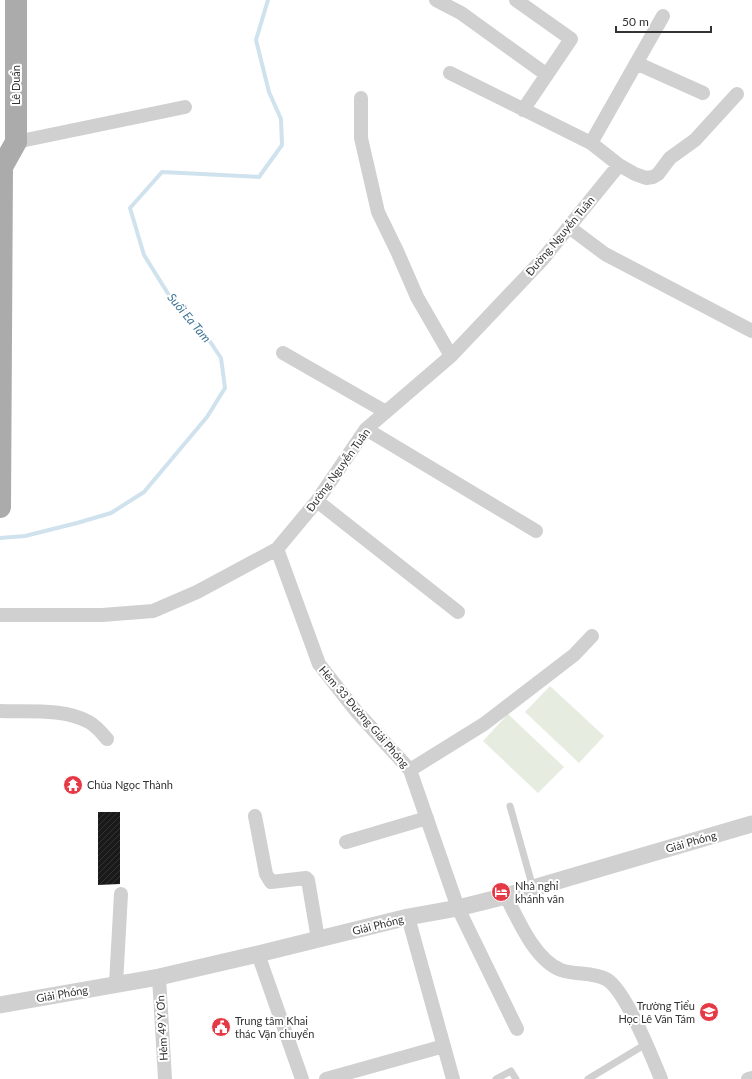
<svg xmlns="http://www.w3.org/2000/svg" width="752" height="1079" font-family="Lato,sans-serif">
<style>
.grass{fill:#e6ecdf}
.lines{fill:none;stroke-linecap:round;stroke-linejoin:round}
.stream{stroke:#cfe2ee;stroke-width:4}
.building{fill:url(#building-hatch)}
.service{stroke:#d0d0d0;stroke-width:7}
.minor{stroke:#d0d0d0;stroke-width:14}
.tertiary{stroke:#d0d0d0;stroke-width:17}
.primary{stroke:#ababab;stroke-width:22}
.labels{text-anchor:middle;stroke-width:4;stroke-linejoin:round;paint-order:stroke}
.street-label{font-size:11px;fill:#333;stroke:#fff}
.poi-label{font-size:11px;fill:#333;stroke:#fff;text-anchor:start}
.water-label{font-size:12px;font-style:italic;fill:#3f7597;stroke:#fff}
</style>
<defs>
<pattern id="building-hatch" width="6" height="6" patternUnits="userSpaceOnUse"><rect width="6" height="6" fill="#1a1a1a"/><path d="M-1 1l2-2M0 6l6-6M5 7l2-2" fill="none" stroke="#333"/></pattern>
</defs>
<rect width="100%" height="100%" fill="#fff"/>
<path class="grass" d="M 550,686 L 604,736 L 579,763 L 525,712 Z
M 508,714 L 564,767 L 538,793 L 483,741 Z"/>
<g class="lines">
<path class="stream" d="M 0,538 L 25,536 L 77,523 L 111,513 L 144,492 L 207,417 L 225,388 L 221,358 L 201,328 L 172,300 L 144,255 L 130,208 L 162,172 L 259,177 L 282,145 L 281,119 L 269,92 L 256,40 L 268,0"/>
</g>
<path class="building" d="M 98,812 L 120,812 L 120,884 L 98,885 Z"/>
<g class="lines">
<path class="service" d="M 510,806 L 533,888
M 496,1079 L 511,1071 L 516,1079
M 588,1079 L 646,1044"/>
<path class="minor" d="M 436,0 L 461,13 L 547,75
M 516,0 L 571,39 L 523,110
M 636,63 L 703,93
M 450,73 L 591,143 L 619,165 L 635,174 L 646,178 L 653,177 L 658,174 L 670,158 L 695,140 L 737,94
M 361,98 L 361,138 L 378,212 L 397,251 L 417,297 L 451,356
M 16,142 L 185,107
M 591,143 L 663,16
M 569,227 L 605,254 L 752,331
M 283,353 L 386,412
M 366,429 L 536,531
M 317,501 L 458,612
M 277,549 L 319,664 L 356,711 L 410,770 L 458,908 L 517,1029
M 0,615 L 102,615 L 153,611 L 197,592 L 277,549 L 317,501 L 366,429 L 451,356 L 542,260 L 619,165
M 0,711 C 28,712 64,708 89,722 C 96,726 102,733 107,739
M 410,770 L 484,724 L 574,655 L 592,636
M 255,816 L 266,874 L 269,879 L 271,882 L 306,878 L 308,880 L 318,939
M 346,842 L 427,818
M 506,896 C 518,920 535,960 561,970 C 575,975 593,972 606,979 C 625,989 652,1057 661,1079
M 408,917 L 453,1079
M 258,954 L 302,1079
M 159,977 L 165,1079
M 116,984 L 121,894
M 326,1079 L 444,1046
M 748,1079 L 752,1078"/>
<path class="tertiary" d="M 0,1005 L 159,977 L 258,954 L 408,917 L 458,908 L 506,896 L 752,824"/>
<path class="primary" d="M 0,507 L 2,167 L 16,142 L 16,0"/>
</g>
<defs>
<symbol id="temple-disc" viewBox="-11 -11 22 22"><circle r="9.5" fill="#e63946" stroke="#fff"/><path d="M0-6L5-2H3V0L6.5 2.5H4V6H1.5V3h-3V6H-4V2.5H-6.5L-3 0V-2H-5Z" fill="#fff"/></symbol>
<symbol id="hotel-disc" viewBox="-11 -11 22 22"><circle r="9.5" fill="#e63946" stroke="#fff"/><path d="M-6-4.5h1.5V1H6V5H4.5V3h-9V5H-6ZM-4 0a1.8 1.8 0 1 1 3.6 0ZM.5 0V-2.5h3Q6-2.5 6 0Z" fill="#fff"/></symbol>
<symbol id="school-disc" viewBox="-11 -11 22 22"><circle r="9.5" fill="#e63946" stroke="#fff"/><path d="M0-5L7-2L0 1L-7-2ZM-4 1L0 2.5L4 1V4Q0 6-4 4Z" fill="#fff"/></symbol>
<symbol id="civic-disc" viewBox="-11 -11 22 22"><circle r="9.5" fill="#e63946" stroke="#fff"/><path d="M-.6-6.5H3V-4.5H.6V-3L4-1V1h2V6H-6V1h2V-1L-.6-3ZM-1.2 2.5V6h2.4V2.5Z" fill="#fff"/></symbol>
</defs>
<g fill-rule="evenodd">
<use href="#temple-disc" x="62" y="774" width="22" height="22"/>
<use href="#hotel-disc" x="490" y="881" width="22" height="22"/>
<use href="#school-disc" x="698" y="1001" width="22" height="22"/>
<use href="#civic-disc" x="210" y="1016" width="22" height="22"/>
</g>
<g class="labels">
<g class="street-label">
<text transform="translate(16 85) rotate(-90)" y="4">Lê Duẩn</text>
<text transform="translate(560 236) rotate(-50)" y="4">Đường Nguyễn Tuân</text>
<text transform="translate(338 470) rotate(-54)" y="4">Đường Nguyễn Tuân</text>
<text transform="translate(364 717) rotate(49)" y="4">Hẻm 33 Đường Giải Phóng</text>
<text transform="translate(691 842) rotate(-16)" y="4">Giải Phóng</text>
<text transform="translate(378 925) rotate(-14)" y="4">Giải Phóng</text>
<text transform="translate(62 994) rotate(-10)" y="4">Giải Phóng</text>
<text transform="translate(162 1028) rotate(-93)" y="4">Hẻm 49 Y Ơn</text>
</g>
<g class="poi-label">
<text x="87" y="789">Chùa Ngọc Thành</text>
<text x="515" y="890">Nhà nghỉ<tspan x="515" dy="13">khánh vân</tspan></text>
<text x="695" y="1010" text-anchor="end">Trường Tiểu<tspan x="695" dy="13">Học Lê Văn Tám</tspan></text>
<text x="235" y="1025">Trung tâm Khai<tspan x="235" dy="13">thác Vận chuyển</tspan></text>
</g>
<g class="water-label">
<text transform="translate(189 318) rotate(50)" y="4">Suối Ea Tam</text>
</g>
</g>
<path d="M616 26v6h95v-6" fill="none" stroke="#333333" stroke-width="2"/>
<text x="622" y="26" font-size="12" fill="#333333" stroke="#ffffff" stroke-width="3" paint-order="stroke">50 m</text>
</svg>
